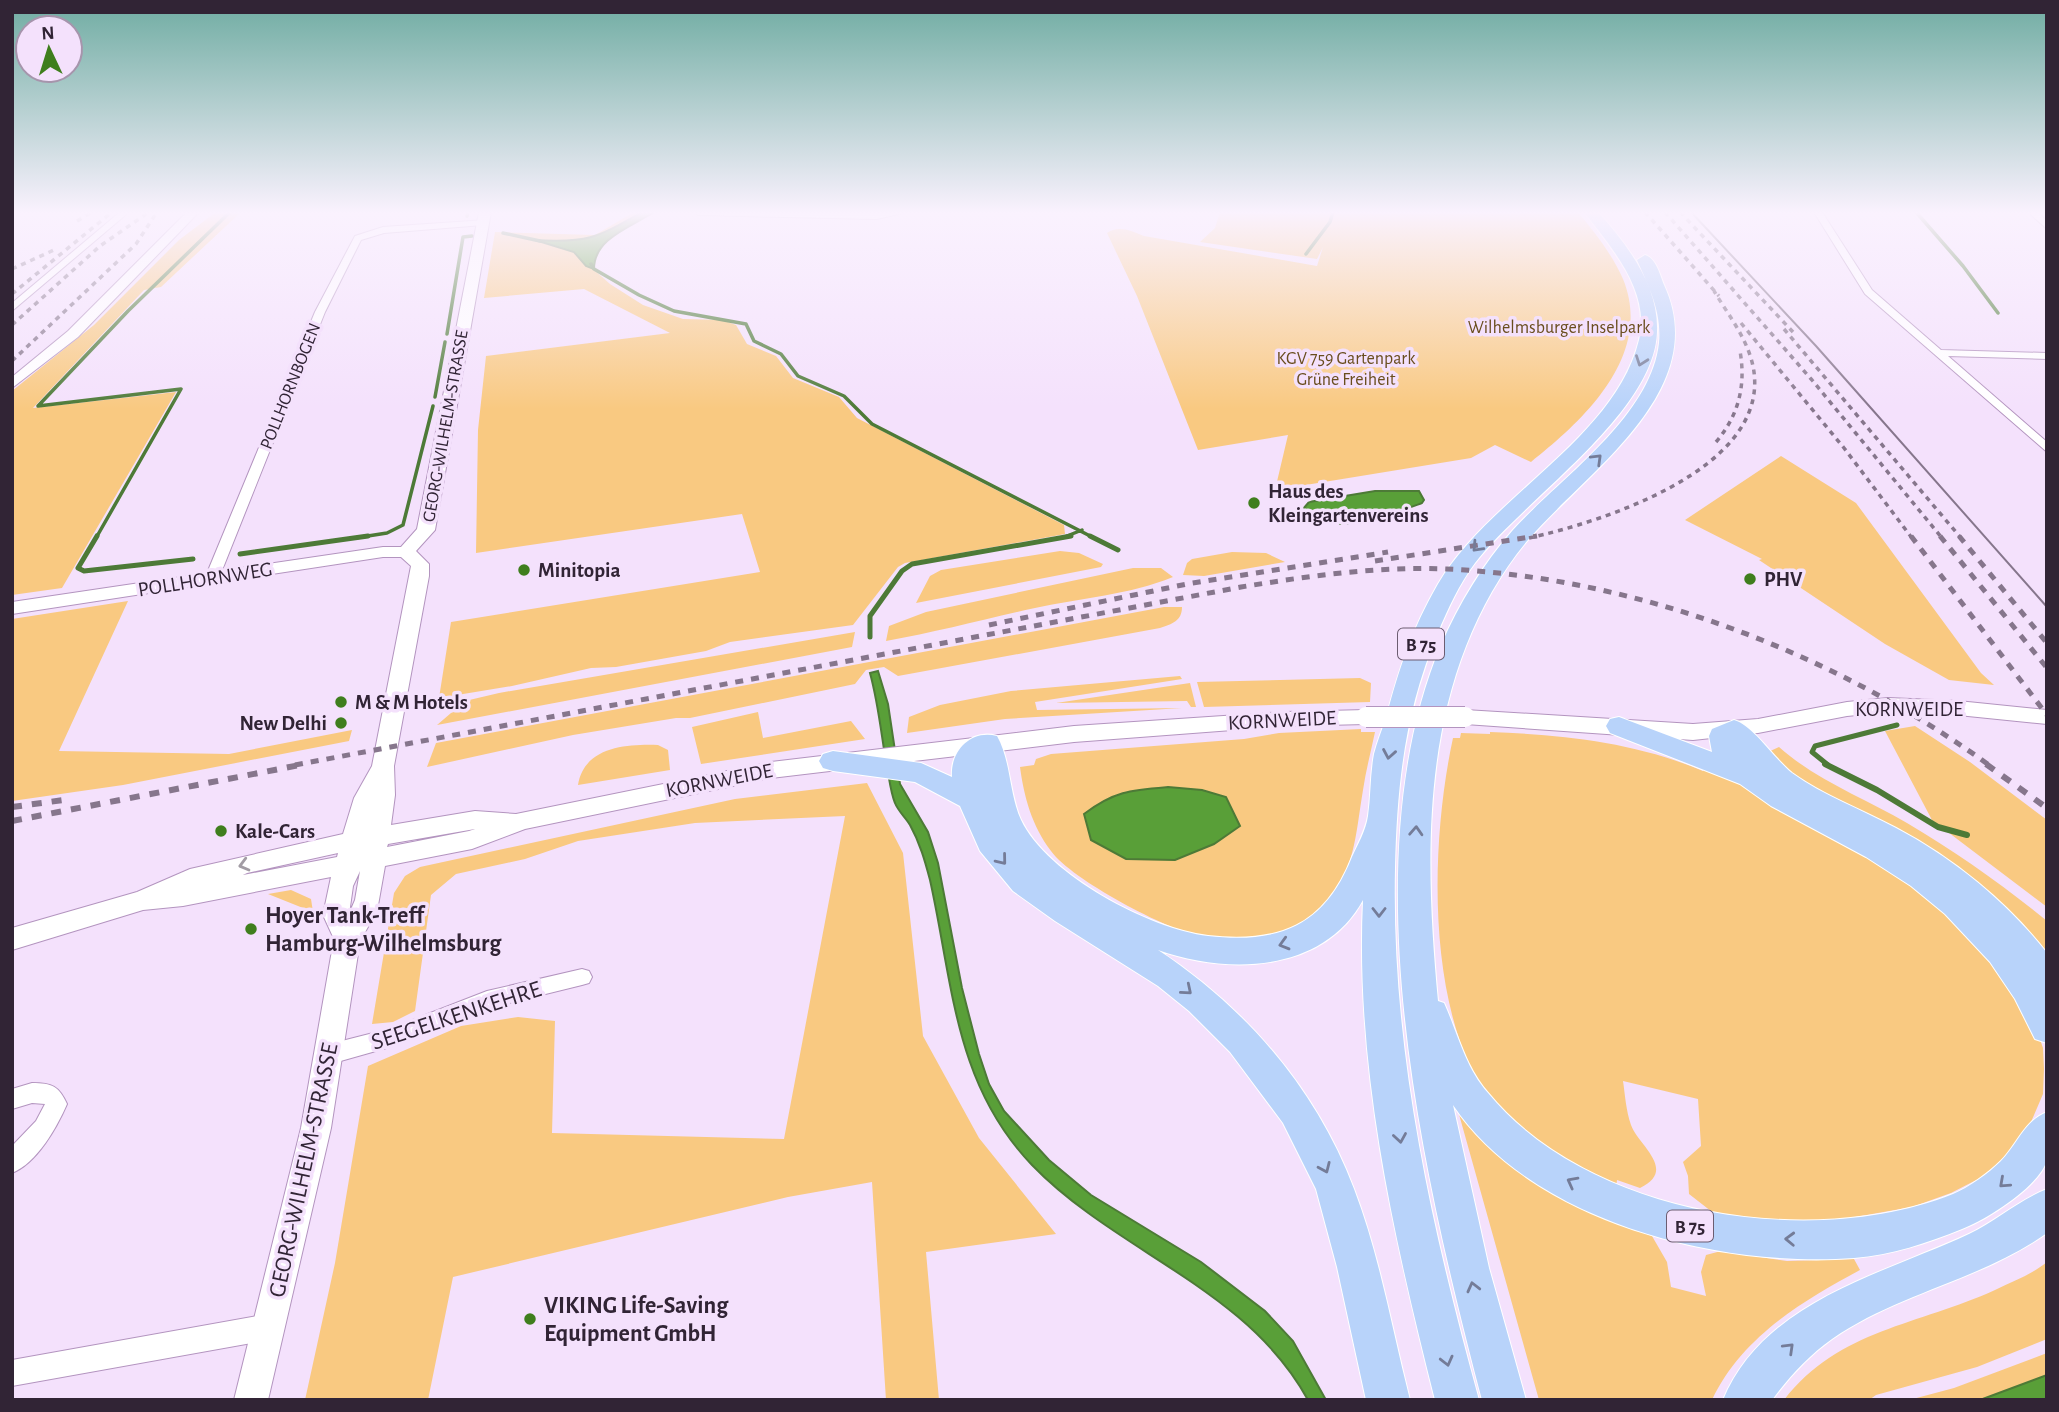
<svg xmlns="http://www.w3.org/2000/svg" width="2059" height="1412" font-family="'Alegreya Sans',sans-serif">
<style>
.green{fill:#f9c981}
.water{fill:#599f38;stroke:#4d7a37;stroke-width:2}
.lines{fill:none;stroke-linecap:round;stroke-linejoin:round}
.stream-far2{stroke:#4d7a37;stroke-width:3.5}
.stream-far1{stroke:#4d7a37;stroke-width:5}
.stream{stroke:#4d7a37;stroke-width:6}
.minor-casing{stroke:#b394bf;stroke-width:2}
.secondary-casing{stroke:#b394bf;stroke-width:2}
.trunk-casing{stroke:#fff;stroke-width:2}
.minor{fill:#fff;fill-rule:evenodd}
.secondary{fill:#fff;fill-rule:evenodd}
.trunk{fill:#b8d3fa;fill-rule:evenodd}
.tram{stroke:#86768c;stroke-width:2}
.rail-far2{stroke:#86768c;stroke-width:3.5;stroke-dasharray:5 5;stroke-linecap:butt}
.rail-far1{stroke:#86768c;stroke-width:5;stroke-dasharray:8 8;stroke-linecap:butt}
.rail{stroke:#86768c;stroke-width:6;stroke-dasharray:10 10;stroke-linecap:butt}
.secondary-bridge-casing{stroke:#b394bf;stroke-width:22;stroke-linecap:butt}
.secondary-bridge{stroke:#fff;stroke-width:20}
.oneway{stroke:#747c98}
.oneway2{stroke:#a29ca4}
.poi-dot{fill:#3f7e1d;stroke:#f4e1fc;stroke-width:2.5}
.labels{text-anchor:middle;stroke-width:7;stroke-linejoin:round;paint-order:stroke}
.far-park-label{font-size:18px;fill:#694d1e;stroke:#f4e1fc}
.far-street-label{font-size:18px;fill:#312435;stroke:#f4e1fc}
.shield{fill:#f4e1fc;stroke:#6c5d71;stroke-width:2}
.shield-label{font-size:19px;font-weight:bold;fill:#312435}
.poi-label{font-size:21px;font-weight:bold;fill:#312435;stroke:#f4e1fc;text-anchor:start}
.street-label{font-size:21px;fill:#312435;stroke:#f4e1fc}
.near-poi-label{font-size:24px;font-weight:bold;fill:#312435;stroke:#f4e1fc;text-anchor:start}
.near-street-label{font-size:24px;fill:#312435;stroke:#f4e1fc}
</style>
<rect width="100%" height="100%" fill="#f4e1fc"/>
<path class="green" d="M 216,212 L 241,212 L 161,287 L 144,290 L 33,408 L 176,392 L 62,588 L 12,595 L 12,391 L 94,325 L 179,240 Z
M 634,212 L 642,212 L 591,239 L 539,241 L 574,252 L 610,284 L 643,305 L 683,319 L 722,320 L 736,325 L 747,344 L 776,356 L 793,378 L 839,397 L 857,418 L 1064,525 L 1065,534 L 905,563 L 898,567 L 853,625 L 730,642 L 706,651 L 616,667 L 591,668 L 512,686 L 439,698 L 451,622 L 760,572 L 742,514 L 476,553 L 478,430 L 486,356 L 670,333 L 584,289 L 484,298 L 495,232 L 595,235 Z
M 1220,212 L 1578,212 C 1595,233 1612,254 1623,279 C 1654,355 1584,420 1531,462 L 1495,445 L 1471,458 L 1275,490 L 1288,435 L 1198,450 L 1137,296 L 1107,233 C 1119,225 1131,231 1144,236 L 1317,266 L 1323,247 L 1317,259 L 1200,242 L 1215,228 Z
M 1781,456 L 1856,503 L 1981,673 L 1994,685 L 1949,680 L 1885,644 L 1759,560 L 1762,559 L 1685,520 Z
M 1060,551 L 1079,553 L 1103,564 L 1101,567 L 916,603 L 930,576 L 941,570 Z
M 1232,552 L 1266,553 L 1285,562 L 1204,576 L 1183,575 L 1187,563 L 1192,559 Z
M 1133,568 L 1161,568 L 1173,577 C 1129,595 1081,598 1035,608 C 985,619 937,632 886,641 L 889,626 L 926,612 Z
M 128,601 L 59,751 L 229,754 L 352,730 L 349,741 L 123,785 L 12,801 L 12,619 Z
M 1164,607 L 1182,607 C 1182,621 1172,624 1160,628 L 898,676 L 884,667 L 866,670 L 855,684 L 690,718 L 676,718 L 573,735 L 427,767 L 436,743 Z
M 855,632 L 852,647 L 437,725 L 465,701 L 499,693 Z
M 1180,676 L 1182,679 L 1035,702 L 1037,710 L 1182,708 L 1005,719 L 907,733 L 909,717 L 940,705 L 1011,691 Z
M 1360,678 L 1371,683 L 1370,702 L 1204,707 L 1197,682 Z
M 1190,683 L 1196,707 L 1191,707 L 1187,701 L 1056,703 Z
M 758,712 L 763,738 L 851,721 L 865,739 L 701,764 L 692,727 Z
M 1915,726 L 1970,762 L 2047,820 L 2047,907 L 1932,820 L 1885,731 Z
M 1361,729 L 1361,732 L 1375,732 C 1371,751 1366,770 1363,790 C 1355,837 1356,870 1322,908 C 1298,936 1237,945 1202,937 C 1167,930 1072,880 1051,851 C 1032,826 1024,797 1020,767 L 1034,765 L 1036,759 L 1051,754 L 1244,739 L 1279,733 Z
M 1490,732 C 1564,735 1634,742 1703,771 L 1707,764 L 1862,847 L 1979,936 L 2034,1022 L 2043,1048 L 2044,1069 L 2043,1094 L 2031,1122 L 2012,1150 L 1986,1175 L 1951,1193 L 1912,1207 L 1821,1223 L 1767,1222 L 1716,1215 L 1689,1194 L 1688,1176 L 1683,1162 L 1701,1146 L 1698,1099 L 1623,1081 C 1625,1094 1626,1111 1631,1125 C 1638,1145 1678,1170 1640,1188 L 1617,1180 L 1616,1188 C 1594,1177 1568,1169 1549,1155 C 1537,1147 1527,1136 1517,1127 C 1509,1120 1500,1113 1493,1105 C 1425,1016 1430,844 1453,738 L 1460,738 L 1461,733 L 1490,734 Z
M 658,745 L 668,750 L 670,770 L 578,785 C 584,747 626,744 658,745 Z
M 1779,747 C 1816,780 1864,798 1907,823 C 1956,852 2003,885 2047,921 L 2047,965 L 1802,785 L 1766,753 Z
M 867,783 L 903,853 L 923,1036 L 979,1138 L 1056,1234 L 926,1252 L 939,1400 L 886,1400 L 872,1182 L 788,1197 L 453,1277 L 428,1400 L 305,1400 L 335,1263 L 368,1066 L 461,1026 L 518,1017 L 555,1021 L 552,1133 L 784,1139 L 845,816 L 695,823 L 578,841 L 525,859 L 456,874 L 431,895 L 415,1011 L 393,1022 L 372,1024 L 394,893 L 405,876 L 420,867 L 735,799 Z
M 291,890 L 311,899 L 313,912 L 268,894 Z
M 1455,1100 L 1558,1195 L 1599,1216 L 1652,1236 L 1667,1262 L 1671,1287 L 1706,1296 L 1701,1272 L 1706,1255 L 1721,1251 L 1787,1261 L 1854,1259 L 1860,1270 C 1802,1301 1741,1338 1712,1400 L 1539,1400 Z
M 2047,1262 L 2047,1339 L 1977,1367 L 1876,1395 L 1869,1400 L 1784,1400 C 1839,1329 1919,1325 1995,1290 C 2013,1281 2031,1275 2047,1262 Z
M 2047,1353 L 2047,1375 L 1980,1400 L 1909,1400 L 1954,1388 Z"/>
<path class="water" d="M 642,212 L 654,212 C 631,227 594,238 594,269 L 586,266 L 574,252 L 535,240 C 589,243 596,238 642,212 Z
M 1375,491 L 1419,491 L 1424,500 L 1422,503 C 1392,514 1329,539 1304,512 L 1303,509 L 1309,502 Z
M 878,671 L 888,704 L 900,784 L 928,832 L 938,863 L 962,988 L 979,1054 L 989,1084 L 1004,1111 L 1049,1160 L 1091,1195 L 1201,1262 L 1265,1311 L 1293,1341 L 1326,1400 L 1308,1400 C 1247,1288 1117,1253 1032,1165 C 954,1084 953,983 930,880 C 925,861 920,843 910,825 C 906,818 898,811 895,803 C 890,791 889,775 886,762 C 881,732 878,702 870,673 Z
M 1168,787 L 1202,790 L 1226,797 L 1240,826 L 1214,844 L 1175,860 L 1126,859 L 1091,840 L 1084,814 C 1114,791 1131,790 1168,787 Z
M 2047,1375 L 2047,1398 L 2043,1400 L 1980,1400 Z"/>
<g class="lines">
<path class="stream-far2" d="M 1916,212 L 1963,266 L 1998,313
M 467,216 L 468,212
M 503,233 L 540,241
M 1306,254 L 1330,222 L 1333,212
M 591,264 L 594,269 L 639,295 L 674,311 L 746,324 L 754,341 L 781,354 L 798,376 L 844,396 L 872,424 L 1094,538
M 447,334 L 463,237 L 472,236
M 435,397 L 445,342
M 96,538 L 181,389 L 38,406 L 128,311 L 230,212
M 355,538 L 387,533 L 403,525 L 433,406
M 1062,538 L 1082,530"/>
<path class="stream-far1" d="M 97,536 L 78,568 L 84,571 L 193,559
M 1090,536 L 1118,550
M 240,554 L 368,536
M 870,637 L 870,616 L 902,571 L 912,564 L 1071,536
M 1828,765 L 1812,752 L 1815,746 L 1897,725"/>
<path class="stream" d="M 1825,764 L 1877,790 L 1938,827 L 1967,835"/>
<defs>
<path id="minor" d="M 120,212 L 129,212 L 12,311 L 12,303 Z
M 694,212 L 877,213 L 907,212 L 877,219 L 698,215 Z
M 1814,212 L 1822,212 L 1872,290 L 1941,350 L 2047,353 L 2047,359 L 1948,356 L 2047,442 L 2047,452 L 1865,294 Z
M 2028,212 L 2037,212 L 2047,221 L 2047,229 Z
M 486,220 L 487,222 L 483,225 L 384,233 L 361,240 L 325,312 L 219,578 L 212,582 L 207,581 L 205,578 L 315,312 L 355,236 L 383,227 Z
M 582,969 L 589,971 L 592,977 L 589,983 L 582,985 L 489,1008 L 390,1047 L 330,1064 L 323,1061 L 320,1054 L 323,1047 L 330,1044 L 389,1029 L 487,991 Z
M 32,1083 C 52,1083 59,1086 67,1104 C 57,1127 37,1163 12,1173 L 12,1146 L 36,1121 L 45,1104 L 32,1103 L 12,1109 L 12,1089 Z
M 269,1314 L 278,1318 L 282,1327 L 278,1336 L 269,1340 L 12,1386 L 12,1360 Z"/>
<path id="secondary" d="M 187,212 L 199,212 L 78,337 L 12,388 L 12,377 L 68,331 Z
M 479,212 L 491,212 L 435,530 L 416,551 L 429,564 L 429,576 L 394,766 L 395,795 L 391,825 L 475,811 L 516,814 L 771,762 L 1074,726 L 1285,712 L 1366,710 L 1374,712 L 1377,717 L 1374,722 L 1366,724 L 1285,726 L 1074,742 L 771,778 L 525,829 L 472,849 L 385,866 L 377,911 L 360,941 L 331,1128 L 268,1400 L 234,1400 L 301,1128 L 334,939 L 323,915 L 331,877 L 183,906 L 143,910 L 12,950 L 12,928 L 137,892 L 190,869 L 343,834 L 354,798 L 372,766 L 411,566 L 401,557 L 383,557 L 12,614 L 12,602 L 383,547 L 401,547 L 417,529 ZM 475,829 L 469,831 L 387,847 L 388,844 ZM 338,853 L 337,857 L 243,875 L 247,873 ZM 360,871 L 355,900 L 349,914 L 353,886 Z
M 1888,698 L 1958,701 L 2047,710 L 2047,724 L 1958,715 L 1888,712 L 1847,716 L 1758,733 L 1693,740 L 1465,724 L 1457,722 L 1454,717 L 1457,712 L 1465,710 L 1693,724 L 1758,719 L 1847,702 Z"/>
<path id="trunk" d="M 1584,212 L 1598,212 C 1627,245 1659,285 1657,332 C 1654,414 1523,500 1475,563 C 1459,584 1448,609 1438,632 C 1405,711 1397,783 1395,868 C 1391,1049 1431,1226 1479,1400 L 1435,1400 C 1394,1238 1355,1068 1363,900 C 1323,973 1228,975 1158,950 C 1246,1008 1316,1089 1354,1189 C 1380,1257 1392,1330 1410,1400 L 1366,1400 L 1337,1267 L 1316,1189 L 1283,1123 L 1230,1052 L 1189,1011 L 1158,986 L 1055,921 L 1013,891 L 980,851 L 960,806 L 915,782 L 833,771 L 823,768 L 819,761 L 823,754 L 833,751 L 921,763 L 952,777 C 950,752 970,729 997,736 C 1011,761 1009,794 1021,820 C 1047,875 1150,929 1208,936 C 1279,944 1325,926 1352,857 C 1358,844 1366,830 1368,816 C 1371,796 1370,775 1374,754 C 1377,742 1382,730 1386,718 C 1399,669 1412,629 1438,584 C 1489,497 1615,439 1639,340 C 1651,291 1611,247 1584,212 Z
M 1645,255 C 1656,258 1660,275 1664,285 C 1713,391 1586,472 1527,541 C 1501,572 1481,608 1466,646 C 1422,758 1427,883 1438,1001 L 1444,1003 C 1458,1034 1465,1067 1488,1093 C 1588,1215 1811,1251 1953,1194 C 1968,1188 1989,1173 2001,1161 C 2017,1145 2024,1121 2047,1112 C 2047,1127 2051,1147 2047,1160 C 2039,1187 1986,1220 1962,1229 C 1927,1243 1892,1255 1854,1258 C 1721,1268 1533,1223 1453,1105 L 1489,1268 L 1526,1400 L 1482,1400 C 1424,1178 1349,865 1441,645 C 1459,604 1483,564 1513,530 C 1560,478 1651,417 1659,343 C 1662,312 1649,287 1637,260 Z
M 1619,717 L 1712,752 L 1709,736 L 1712,729 L 1734,720 C 1753,725 1774,759 1792,773 C 1824,796 1861,809 1896,828 C 1953,858 2007,902 2047,953 L 2047,1043 L 2035,1039 L 2015,999 L 1990,962 L 1945,914 L 1911,886 L 1866,857 L 1771,806 L 1740,784 L 1610,733 L 1606,726 L 1610,719 Z
M 2047,1189 L 2047,1233 C 1981,1280 1898,1293 1832,1339 C 1808,1356 1789,1377 1772,1400 L 1723,1400 C 1764,1301 1881,1275 1969,1234 C 1996,1221 2019,1200 2047,1189 Z"/>
</defs>
<use href="#minor" class="minor-casing"/>
<use href="#secondary" class="secondary-casing"/>
<use href="#trunk" class="trunk-casing"/>
<use href="#minor" class="minor"/>
<use href="#secondary" class="secondary"/>
<use href="#trunk" class="trunk"/>
<path class="tram" d="M 1691,212 L 1816,346 L 2047,607"/>
<path class="rail-far2" d="M 1645,212 L 1719,296
M 1665,212 L 1812,380 L 1942,538
M 1680,212 L 1793,332
M 77,221 L 92,212
M 12,269 L 54,250
M 12,294 L 112,212
M 1741,323 L 1844,448 L 1912,538
M 12,325 L 100,246 L 149,212
M 1784,329 L 1961,538
M 12,361 L 136,244 L 157,212
M 1716,442 C 1739,415 1746,385 1740,351
M 1529,538 C 1601,522 1767,470 1754,372 C 1750,342 1729,316 1714,291"/>
<path class="rail-far1" d="M 1911,536 L 2047,715
M 1940,536 L 2047,668
M 1959,536 L 2047,643
M 1375,561 L 1537,536
M 989,625 L 1187,584 L 1388,552
M 295,765 L 1241,587 C 1309,576 1378,566 1447,569 C 1638,578 1834,653 1989,765"/>
<path class="rail" d="M 1986,764 L 2047,808
M 12,807 L 71,799
M 12,821 L 305,764"/>
<defs>
<path id="secondary-bridge" d="M 1366,717 L 1465,717"/>
</defs>
<use href="#secondary-bridge" class="secondary-bridge-casing"/>
<use href="#secondary-bridge" class="secondary-bridge"/>
</g>
<defs><path id="oneway-chevron" d="M-2-3.5L2.5 0L-2 3.5" fill="none" stroke-width="1.6" stroke-linecap="round" stroke-linejoin="round" transform="scale(1.75)"/></defs>
<g class="oneway">
<use href="#oneway-chevron" transform="translate(1641 361) rotate(110)"/>
<use href="#oneway-chevron" transform="translate(1597 459) rotate(-44)"/>
<use href="#oneway-chevron" transform="translate(1477 547) rotate(133)"/>
<use href="#oneway-chevron" transform="translate(1389 754) rotate(100)"/>
<use href="#oneway-chevron" transform="translate(1416 831) rotate(-87)"/>
<use href="#oneway-chevron" transform="translate(1002 860) rotate(51)"/>
<use href="#oneway-chevron" transform="translate(1379 912) rotate(90)"/>
<use href="#oneway-chevron" transform="translate(1284 944) rotate(164)"/>
<use href="#oneway-chevron" transform="translate(1187 990) rotate(40)"/>
<use href="#oneway-chevron" transform="translate(1400 1138) rotate(81)"/>
<use href="#oneway-chevron" transform="translate(1325 1168) rotate(66)"/>
<use href="#oneway-chevron" transform="translate(1572 1182) rotate(-152)"/>
<use href="#oneway-chevron" transform="translate(2004 1183) rotate(138)"/>
<use href="#oneway-chevron" transform="translate(1790 1239) rotate(-178)"/>
<use href="#oneway-chevron" transform="translate(1473 1287) rotate(-104)"/>
<use href="#oneway-chevron" transform="translate(1789 1348) rotate(-44)"/>
<use href="#oneway-chevron" transform="translate(1447 1361) rotate(76)"/>
</g>
<use class="oneway2" href="#oneway-chevron" transform="translate(244 865) rotate(165)"/>
<linearGradient id="sky" x2="0" y2="1"><stop stop-color="#6faca2"/><stop offset="0.52" stop-color="#faf2fe"/><stop offset="1" stop-color="#faf2fe" stop-opacity="0"/></linearGradient>
<rect width="2059" height="409" fill="url(#sky)"/>
<g class="poi-dot">
<circle cx="1254" cy="503" r="7"/>
<circle cx="524" cy="570" r="7"/>
<circle cx="1750" cy="579" r="7"/>
<circle cx="341" cy="702" r="7"/>
<circle cx="341" cy="723" r="7"/>
<circle cx="221" cy="831" r="7"/>
<circle cx="251" cy="929" r="7"/>
<circle cx="530" cy="1319" r="7"/>
</g>
<g class="labels">
<g class="far-park-label">
<text x="1559" y="333">Wilhelmsburger Inselpark</text>
<text x="1346" y="364">KGV 759 Gartenpark<tspan x="1346" dy="21">Grüne Freiheit</tspan></text>
</g>
<g class="far-street-label">
<text transform="translate(290 386) rotate(-68)" y="6">POLLHORNBOGEN</text>
<text transform="translate(445 426) rotate(-80)" y="6">GEORG-WILHELM-STRASSE</text>
</g>
<g class="shield">
<rect x="1398" y="628.5" width="46" height="31" rx="5"/>
<rect x="1667" y="1210.5" width="46" height="31" rx="5"/>
</g>
<g class="shield-label">
<text x="1421" y="651">B 75</text>
<text x="1690" y="1233">B 75</text>
</g>
<g class="poi-label">
<text x="1268" y="498">Haus des<tspan x="1268" dy="24">Kleingartenvereins</tspan></text>
<text x="538" y="577">Minitopia</text>
<text x="1764" y="586">PHV</text>
<text x="355" y="709">M &amp; M Hotels</text>
<text x="327" y="730" text-anchor="end">New Delhi</text>
<text x="235" y="838">Kale-Cars</text>
</g>
<g class="street-label">
<text transform="translate(205 579) rotate(-9)" y="7">POLLHORNWEG</text>
<text x="1909" y="716">KORNWEIDE</text>
<text transform="translate(1282 720) rotate(-3)" y="7">KORNWEIDE</text>
<text transform="translate(719 780) rotate(-11)" y="7">KORNWEIDE</text>
</g>
<g class="near-poi-label">
<text x="265" y="923">Hoyer Tank-Treff<tspan x="265" dy="28">Hamburg-Wilhelmsburg</tspan></text>
<text x="544" y="1313">VIKING Life-Saving<tspan x="544" dy="28">Equipment GmbH</tspan></text>
</g>
<g class="near-street-label">
<text transform="translate(456 1015) rotate(-18)" y="8">SEEGELKENKEHRE</text>
<text transform="translate(303 1170) rotate(-78)" y="8">GEORG-WILHELM-STRASSE</text>
</g>
</g>
<rect width="2059" height="1412" fill="none" stroke="#312435" stroke-width="28"/>
<g transform="translate(49 49) rotate(356)"><circle r="33" fill="#f4e1fc" stroke="#a695ac" stroke-width="2"/>
<path d="M0-5L12 26L0 18L-12 26Z" fill="#3f7e1d"/>
<text y="-10" font-size="19" font-weight="bold" text-anchor="middle" fill="#312435">N</text>
</g>
</svg>
